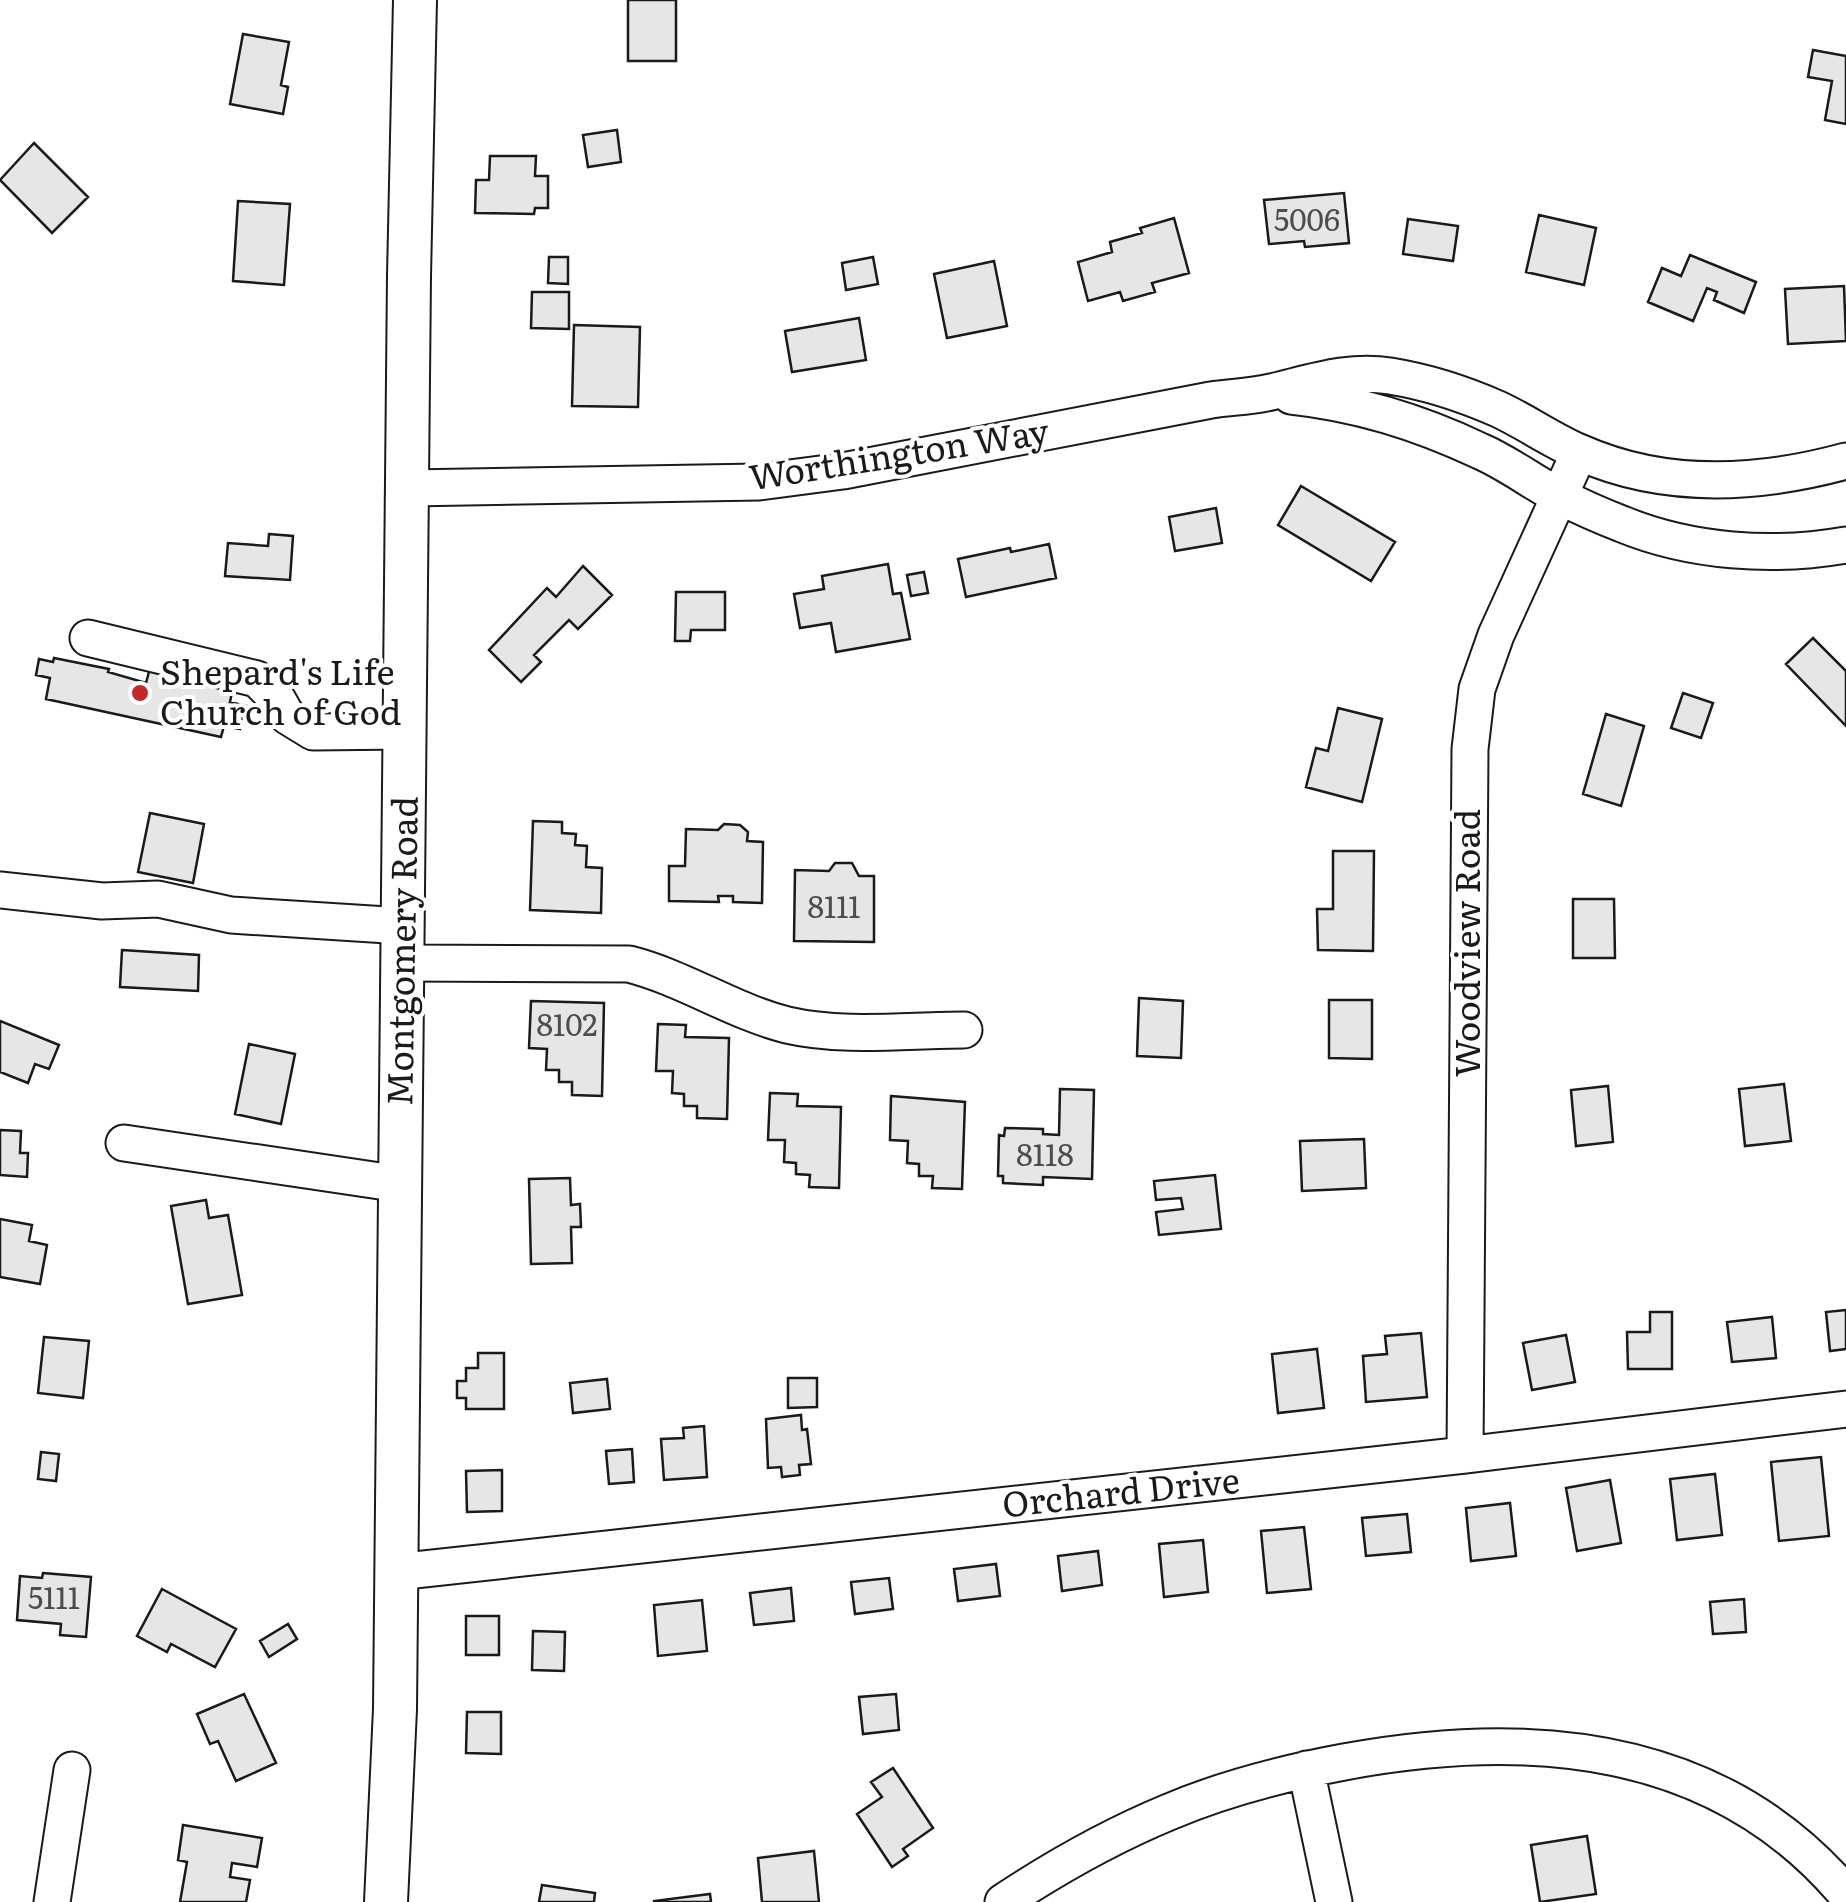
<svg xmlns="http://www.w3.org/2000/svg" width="1846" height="1902" font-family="Literata,serif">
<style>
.building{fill:#e6e6e6;stroke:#1a1a1a;stroke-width:2.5}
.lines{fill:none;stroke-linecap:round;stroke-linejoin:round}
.minor-casing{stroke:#1a1a1a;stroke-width:39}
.major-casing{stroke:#1a1a1a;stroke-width:46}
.minor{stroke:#fff;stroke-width:35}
.major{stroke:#fff;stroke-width:42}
.poi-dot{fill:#c62828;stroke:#fff;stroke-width:4}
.labels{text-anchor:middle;stroke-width:8;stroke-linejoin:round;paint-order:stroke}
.number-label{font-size:30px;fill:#4d4d4d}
.street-label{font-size:35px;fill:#1a1a1a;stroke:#fff}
.poi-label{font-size:35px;fill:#1a1a1a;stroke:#fff;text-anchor:start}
</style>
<rect width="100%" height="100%" fill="#fff"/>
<path class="building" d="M 628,0 L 676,0 L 676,61 L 628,61 Z
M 243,34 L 289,42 L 281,85 L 288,87 L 283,114 L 230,104 Z
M 1813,50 L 1846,56 L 1846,124 L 1825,120 L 1832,81 L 1808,77 Z
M 617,130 L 621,162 L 588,167 L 583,135 Z
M 34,143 L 88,197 L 52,233 L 0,180 Z
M 490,156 L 536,156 L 535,176 L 548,176 L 548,208 L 535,208 L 534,214 L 475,213 L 476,180 L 489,180 Z
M 1344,193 L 1349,243 L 1305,247 L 1304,241 L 1269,244 L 1264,200 Z
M 238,201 L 290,204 L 284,285 L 233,281 Z
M 1539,215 L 1596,228 L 1584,285 L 1526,272 Z
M 1174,218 L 1189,273 L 1152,283 L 1155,292 L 1123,301 L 1120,292 L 1088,301 L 1078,262 L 1112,252 L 1110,242 L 1142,233 L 1140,228 Z
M 1408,219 L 1458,226 L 1453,261 L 1403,254 Z
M 1690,255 L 1756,282 L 1744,313 L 1714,300 L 1717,292 L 1707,288 L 1693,321 L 1648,302 L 1662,268 L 1681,276 Z
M 549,257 L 568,257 L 568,284 L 548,283 Z
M 873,257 L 878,284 L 846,290 L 842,263 Z
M 994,261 L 1007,326 L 947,338 L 934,274 Z
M 1844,286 L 1846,341 L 1788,344 L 1785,289 Z
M 532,292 L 569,292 L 569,329 L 531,328 Z
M 859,318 L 866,360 L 792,372 L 785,331 Z
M 574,325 L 640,327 L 638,407 L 572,406 Z
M 1301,486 L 1395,542 L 1371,581 L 1278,525 Z
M 1216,508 L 1222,543 L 1175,551 L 1169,517 Z
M 269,534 L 293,536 L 290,580 L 225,576 L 228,543 L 268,546 Z
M 1049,544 L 1056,578 L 966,597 L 958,559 L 1010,548 L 1011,552 Z
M 888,564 L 893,594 L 901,593 L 910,639 L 836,652 L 831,623 L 800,628 L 794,594 L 824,589 L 822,576 Z
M 583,566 L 612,595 L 578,629 L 569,620 L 534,655 L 541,662 L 521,682 L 489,650 L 547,588 L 556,597 Z
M 924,572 L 928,593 L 911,596 L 907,575 Z
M 676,592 L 725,592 L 725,630 L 691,630 L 690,641 L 675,641 Z
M 1813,638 L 1846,671 L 1846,726 L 1786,664 Z
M 54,658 L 109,669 L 108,672 L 146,683 L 150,668 L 233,687 L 230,702 L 246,706 L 240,729 L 224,726 L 221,737 L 46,699 L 50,678 L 36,675 L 39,659 L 53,662 Z
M 1683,693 L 1713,703 L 1701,738 L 1671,728 Z
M 1338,708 L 1382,719 L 1362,802 L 1306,787 L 1316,748 L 1328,751 Z
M 1606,714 L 1644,726 L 1621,806 L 1583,794 Z
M 150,813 L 204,824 L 193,883 L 138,872 Z
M 533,821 L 562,822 L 562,833 L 576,834 L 575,845 L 587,846 L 586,867 L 602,868 L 601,913 L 530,910 Z
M 724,824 L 740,825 L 748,832 L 747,841 L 763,842 L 762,903 L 733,902 L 733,896 L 718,896 L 719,902 L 669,901 L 669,866 L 685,866 L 686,829 L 718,830 Z
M 1333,851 L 1374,851 L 1373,951 L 1318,950 L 1317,909 L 1333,909 Z
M 835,863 L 852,863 L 859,876 L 874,876 L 874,942 L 794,941 L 795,870 L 829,871 Z
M 1573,899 L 1614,899 L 1615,958 L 1573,958 Z
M 122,950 L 199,955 L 198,991 L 120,987 Z
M 1139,998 L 1183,1001 L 1181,1058 L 1137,1056 Z
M 1329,1000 L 1372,1000 L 1372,1059 L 1329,1058 Z
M 531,1001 L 604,1003 L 602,1096 L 572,1095 L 572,1082 L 559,1082 L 559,1070 L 546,1070 L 547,1049 L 529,1048 Z
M 0,1021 L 59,1045 L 49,1069 L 35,1064 L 28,1083 L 0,1072 Z
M 658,1024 L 686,1025 L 685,1037 L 729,1038 L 727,1119 L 697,1118 L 697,1106 L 684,1106 L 684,1094 L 672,1093 L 673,1071 L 656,1071 Z
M 249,1044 L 295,1054 L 281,1124 L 235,1114 Z
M 1784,1084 L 1791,1141 L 1745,1146 L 1739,1089 Z
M 1608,1086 L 1613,1142 L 1576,1146 L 1571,1090 Z
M 1060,1089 L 1094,1090 L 1092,1179 L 1043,1177 L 1043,1185 L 1003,1183 L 1003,1176 L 998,1176 L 999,1135 L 1004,1136 L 1005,1128 L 1043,1129 L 1043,1134 L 1059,1135 Z
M 770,1093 L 798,1094 L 797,1106 L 841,1107 L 839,1188 L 809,1187 L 810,1175 L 796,1174 L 796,1163 L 784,1162 L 785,1140 L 768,1140 Z
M 891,1096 L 965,1102 L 962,1189 L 932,1188 L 933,1176 L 919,1176 L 919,1164 L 907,1163 L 908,1141 L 890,1140 Z
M 0,1130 L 21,1131 L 20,1153 L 28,1153 L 27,1177 L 0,1175 Z
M 1364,1139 L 1366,1188 L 1302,1191 L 1300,1141 Z
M 1215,1175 L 1221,1229 L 1159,1235 L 1156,1212 L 1183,1209 L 1181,1198 L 1156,1200 L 1154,1181 Z
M 570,1178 L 571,1205 L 580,1204 L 581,1227 L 571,1227 L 572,1263 L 531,1264 L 529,1179 Z
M 206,1200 L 209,1218 L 228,1215 L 242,1295 L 188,1304 L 171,1206 Z
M 0,1219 L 32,1225 L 29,1241 L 47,1245 L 40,1284 L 0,1277 Z
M 1846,1310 L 1846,1349 L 1830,1351 L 1826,1312 Z
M 1650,1312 L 1672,1312 L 1672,1369 L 1628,1369 L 1627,1332 L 1650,1332 Z
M 1772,1317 L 1776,1358 L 1732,1362 L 1727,1322 Z
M 1421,1333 L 1427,1397 L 1366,1402 L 1363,1356 L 1387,1354 L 1385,1336 Z
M 1566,1335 L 1575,1382 L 1532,1390 L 1523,1343 Z
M 44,1337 L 89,1341 L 83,1398 L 38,1393 Z
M 1317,1349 L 1324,1408 L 1278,1413 L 1272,1354 Z
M 478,1353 L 504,1353 L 504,1409 L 466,1409 L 466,1398 L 457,1398 L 457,1381 L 466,1381 L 466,1368 L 478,1368 Z
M 788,1378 L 817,1378 L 817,1407 L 788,1408 Z
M 607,1379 L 610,1409 L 573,1413 L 570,1383 Z
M 801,1415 L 802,1430 L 807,1429 L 811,1464 L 799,1465 L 800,1475 L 782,1477 L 781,1467 L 768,1468 L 766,1419 Z
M 704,1426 L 707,1477 L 664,1480 L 661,1439 L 684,1438 L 683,1428 Z
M 632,1449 L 634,1482 L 609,1484 L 606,1451 Z
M 41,1452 L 59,1454 L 56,1481 L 38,1479 Z
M 1821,1457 L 1829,1536 L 1779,1541 L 1771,1462 Z
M 502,1470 L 502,1511 L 467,1512 L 466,1471 Z
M 1715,1474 L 1722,1535 L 1677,1540 L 1670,1479 Z
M 1610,1480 L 1621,1543 L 1577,1551 L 1566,1488 Z
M 1510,1503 L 1516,1556 L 1471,1561 L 1466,1508 Z
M 1407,1514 L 1411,1552 L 1366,1556 L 1362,1518 Z
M 1304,1527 L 1311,1589 L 1267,1593 L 1261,1531 Z
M 1203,1540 L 1208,1592 L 1164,1597 L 1159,1544 Z
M 1098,1551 L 1102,1585 L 1062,1591 L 1058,1556 Z
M 996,1564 L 1000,1596 L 958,1601 L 954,1569 Z
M 43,1573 L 91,1577 L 86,1637 L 60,1635 L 61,1624 L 17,1620 L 20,1576 L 42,1578 Z
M 889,1578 L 893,1609 L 855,1614 L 851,1582 Z
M 791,1588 L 794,1621 L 754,1625 L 750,1593 Z
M 162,1589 L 236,1629 L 215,1667 L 171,1644 L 167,1652 L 137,1636 Z
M 1744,1599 L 1746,1632 L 1713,1634 L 1710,1602 Z
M 702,1600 L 707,1651 L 658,1656 L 654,1605 Z
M 466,1616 L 499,1616 L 499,1655 L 466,1655 Z
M 288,1624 L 297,1639 L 269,1657 L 260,1641 Z
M 533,1631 L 565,1632 L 564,1671 L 532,1670 Z
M 244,1694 L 276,1763 L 236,1781 L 218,1741 L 210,1744 L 197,1714 Z
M 896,1694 L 899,1730 L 863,1734 L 859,1697 Z
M 467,1712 L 501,1712 L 501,1754 L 466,1753 Z
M 893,1768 L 933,1828 L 903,1849 L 908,1856 L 892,1867 L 857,1814 L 882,1797 L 871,1782 Z
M 183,1825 L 262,1838 L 257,1867 L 232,1863 L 230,1877 L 250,1880 L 246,1902 L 180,1902 L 187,1862 L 178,1860 Z
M 1587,1836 L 1596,1894 L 1540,1902 L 1531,1845 Z
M 814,1851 L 819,1902 L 762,1902 L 758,1858 Z
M 542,1885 L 595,1893 L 594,1902 L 539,1902 Z
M 710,1894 L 711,1902 L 654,1902 L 654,1901 Z"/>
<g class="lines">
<defs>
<path id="minor" d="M 1291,396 C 1357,403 1421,423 1480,451 C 1508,463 1532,482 1559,496 C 1579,506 1601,516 1622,524 C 1690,552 1773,558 1846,545
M 409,488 L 759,482 L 843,471 L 1211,400 C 1230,397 1251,397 1271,392 C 1310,383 1349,369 1390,376 C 1427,382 1464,394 1498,409 C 1526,422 1551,440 1579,452 C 1664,490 1758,485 1846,461
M 88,638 L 257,679 L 278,700 L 287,716 L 313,732 L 406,731
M 0,890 L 102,901 L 158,899 L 231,915 L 403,926
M 402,963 L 629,964 C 684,978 732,1011 787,1025 C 843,1038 907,1030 964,1030
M 124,1143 L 400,1184
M 1465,1455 L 1470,749 L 1477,689 L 1496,635 L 1579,453
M 396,1572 L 1465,1455 L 1846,1409
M 1306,1769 L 1334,1902
M 52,1902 L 72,1770
M 1003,1902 C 1056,1867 1111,1836 1169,1812 C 1225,1788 1285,1773 1344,1762 C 1527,1728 1717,1741 1846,1894"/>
<path id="major" d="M 386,1902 L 395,1709 L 409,276 L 415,0"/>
</defs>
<use href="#minor" class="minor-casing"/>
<use href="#major" class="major-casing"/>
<use href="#minor" class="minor"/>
<use href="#major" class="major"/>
</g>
<circle class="poi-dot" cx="140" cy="693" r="10"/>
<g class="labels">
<g class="number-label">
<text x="1307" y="231">5006</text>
<text x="834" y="918">8111</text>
<text x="567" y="1036">8102</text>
<text x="1045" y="1166">8118</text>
<text x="54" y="1609">5111</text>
</g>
<g class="street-label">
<text transform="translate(899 455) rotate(-9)" y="12">Worthington Way</text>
<text transform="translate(1468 943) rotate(-90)" y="12">Woodview Road</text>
<text transform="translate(403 951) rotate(-89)" y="12">Montgomery Road</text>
<text transform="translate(1121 1493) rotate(-6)" y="12">Orchard Drive</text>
</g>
<g class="poi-label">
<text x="160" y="685">Shepard's Life<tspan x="160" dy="40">Church of God</tspan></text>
</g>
</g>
</svg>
